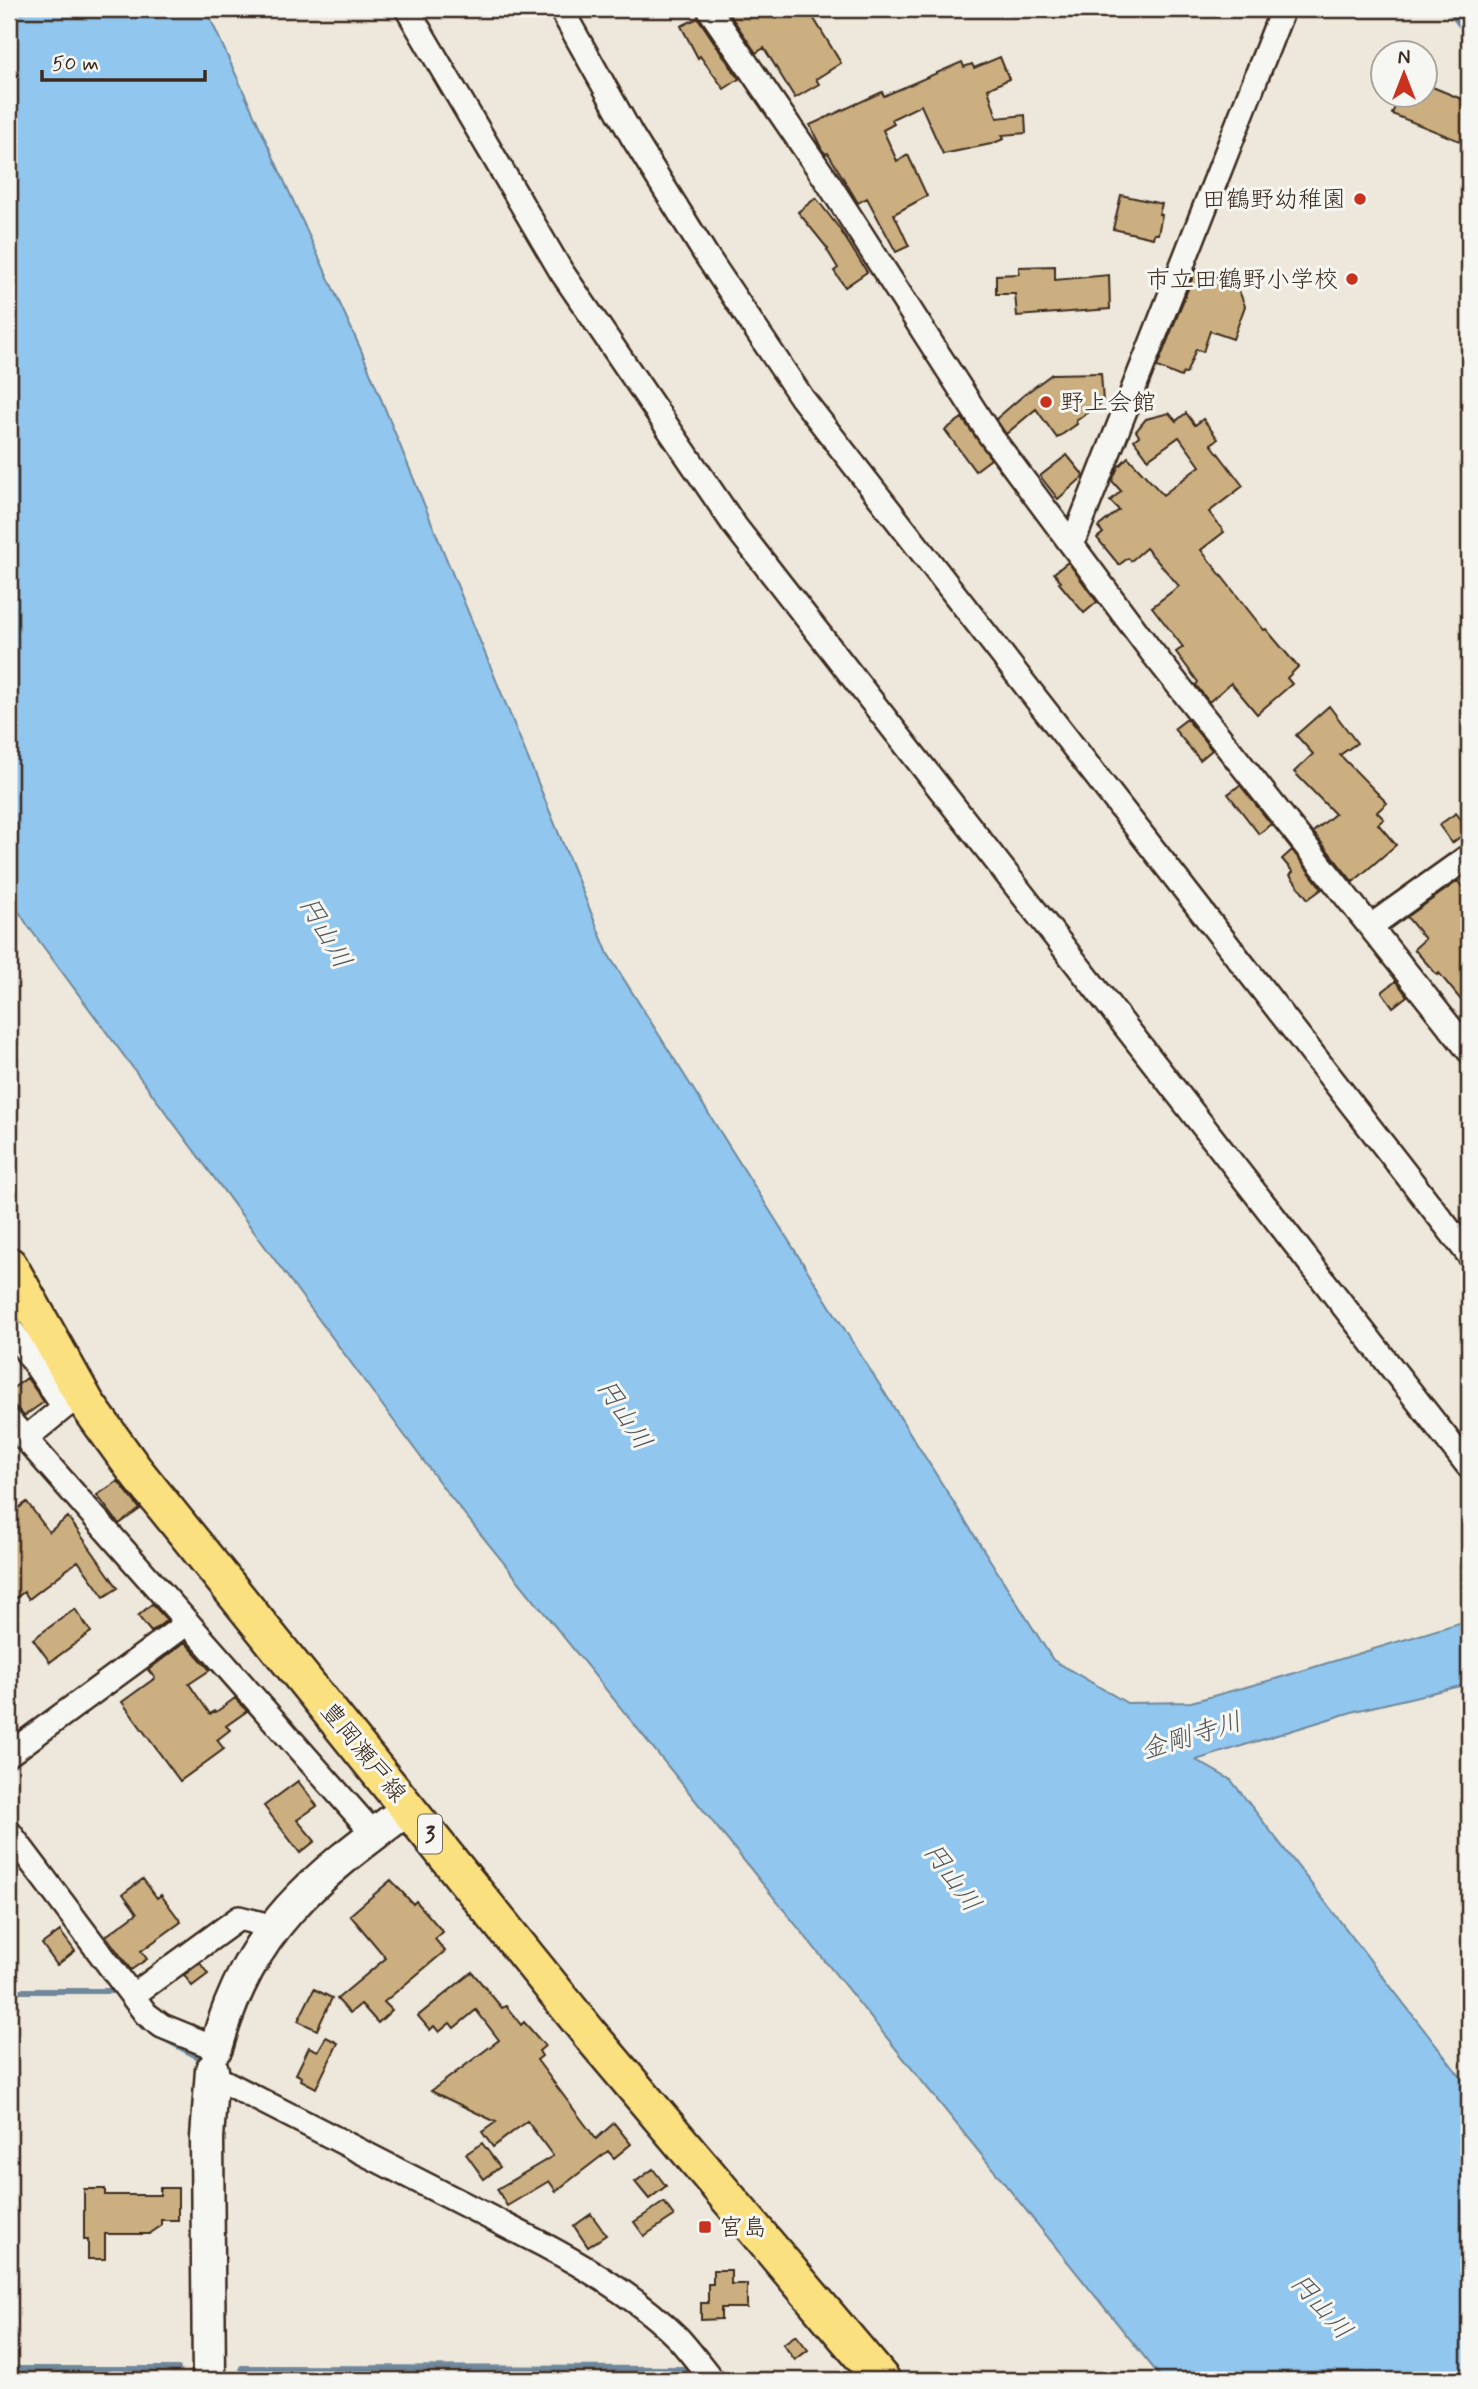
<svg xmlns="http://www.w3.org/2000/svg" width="1478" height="2389" font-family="Mynerve,'Klee One',sans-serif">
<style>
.water{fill:#91c6ef;stroke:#6f889b;stroke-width:2}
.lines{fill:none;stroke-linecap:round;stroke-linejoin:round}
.stream{stroke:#6f889b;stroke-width:6}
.building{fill:#cbaf81;stroke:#3b2a1e;stroke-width:2}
.street-casing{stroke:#3b2a1e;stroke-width:28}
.secondary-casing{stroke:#3b2a1e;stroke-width:37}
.primary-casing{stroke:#3b2a1e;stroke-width:40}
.street{stroke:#f6f6f2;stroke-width:23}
.secondary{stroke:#f6f6f2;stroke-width:32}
.primary{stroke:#fbe080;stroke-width:35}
.poi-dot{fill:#c8321e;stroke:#f6f6f2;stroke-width:2.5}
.labels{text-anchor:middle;stroke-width:6;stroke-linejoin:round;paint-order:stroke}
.shield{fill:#f6f6f2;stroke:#73675e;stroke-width:2}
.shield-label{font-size:23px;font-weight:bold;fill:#3b2a1e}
.poi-label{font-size:24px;fill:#3b2a1e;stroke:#f6f6f2;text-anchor:end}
.street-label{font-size:24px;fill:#3b2a1e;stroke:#f6f6f2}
.water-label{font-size:26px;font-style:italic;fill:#55595d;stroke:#f6f6f2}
</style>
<rect width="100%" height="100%" fill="#ede8db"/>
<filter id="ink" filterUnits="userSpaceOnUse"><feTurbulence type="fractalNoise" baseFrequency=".0143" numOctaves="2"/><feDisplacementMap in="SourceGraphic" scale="14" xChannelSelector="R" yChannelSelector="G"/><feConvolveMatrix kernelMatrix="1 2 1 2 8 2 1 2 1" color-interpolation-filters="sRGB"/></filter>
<g filter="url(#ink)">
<path class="water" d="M 9,9 L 206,9 L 361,350 L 608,954 L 1053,1660 L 1127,1703 L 1191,1702 L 1275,1679 L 1469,1620 L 1469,1684 L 1355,1711 L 1196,1760 L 1231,1780 L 1469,2088 L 1469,2380 L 1163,2380 L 445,1490 L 28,926 L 9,896 Z"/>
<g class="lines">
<path class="stream" d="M 1448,9 L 1469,36
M 9,1991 L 117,1991
M 137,2020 L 143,2027 L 208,2062
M 242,2368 L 692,2369
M 9,2369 L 178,2369"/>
</g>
<path class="building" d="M 726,9 L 808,9 L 841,63 L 816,79 L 819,84 L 795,98 L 764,48 L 756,53 Z
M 698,18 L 739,79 L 724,89 L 700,56 L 698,58 L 681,26 Z
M 1000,57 L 1009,79 L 988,89 L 997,118 L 1025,115 L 1026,133 L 1002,135 L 1004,139 L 991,144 L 943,154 L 921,105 L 892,119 L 894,124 L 883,130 L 897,161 L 908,155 L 927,196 L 894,214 L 909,246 L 896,252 L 867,198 L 858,203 L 828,153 L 826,154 L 822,150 L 810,125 L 882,92 L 884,96 L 962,62 L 964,67 L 972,64 L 974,68 Z
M 1425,84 L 1469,102 L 1469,126 L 1462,142 L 1392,114 L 1400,94 L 1425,94 Z
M 1121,195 L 1162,204 L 1159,214 L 1162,215 L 1158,234 L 1154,234 L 1153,238 L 1113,229 Z
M 816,198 L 839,228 L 867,272 L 845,287 L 834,271 L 838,268 L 827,250 L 828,249 L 798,212 Z
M 1055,266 L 1055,280 L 1109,275 L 1110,309 L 1017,316 L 1015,294 L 996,294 L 996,275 L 1019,274 L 1019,267 Z
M 1196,269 L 1236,283 L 1245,306 L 1233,339 L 1210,331 L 1203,352 L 1196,349 L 1186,374 L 1183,373 L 1181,377 L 1157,367 Z
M 1101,373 L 1103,402 L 1076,421 L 1077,424 L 1057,438 L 1036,409 L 1006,434 L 996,419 L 1025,394 L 1052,374 Z
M 1169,413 L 1176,421 L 1186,413 L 1195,425 L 1203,419 L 1218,439 L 1211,444 L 1243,486 L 1209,512 L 1224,532 L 1201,550 L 1264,630 L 1266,629 L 1298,667 L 1287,678 L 1292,684 L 1257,714 L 1231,683 L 1209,702 L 1196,685 L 1198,682 L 1176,652 L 1183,647 L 1152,607 L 1179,586 L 1146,548 L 1131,561 L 1128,558 L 1119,565 L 1097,538 L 1103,533 L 1098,527 L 1119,510 L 1110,501 L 1121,491 L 1112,481 L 1118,467 L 1128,457 L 1163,495 L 1200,466 L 1179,437 L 1148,459 L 1134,440 L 1139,436 L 1136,431 L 1146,419 Z
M 962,418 L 991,459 L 975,471 L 945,430 Z
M 1067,455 L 1084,476 L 1058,499 L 1040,476 Z
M 1068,562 L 1097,602 L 1084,613 L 1059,583 L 1061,582 L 1054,573 Z
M 1329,706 L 1357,743 L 1340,755 L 1387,803 L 1377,812 L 1384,819 L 1378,824 L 1396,845 L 1353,882 L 1313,832 L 1335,814 L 1294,772 L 1313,754 L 1296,735 Z
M 1187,719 L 1212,750 L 1200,760 L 1174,729 Z
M 1240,785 L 1271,824 L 1259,834 L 1228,794 Z
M 1456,813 L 1469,830 L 1452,843 L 1439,825 Z
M 1292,850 L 1322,889 L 1308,899 L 1290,875 L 1293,872 L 1282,859 Z
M 1458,881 L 1469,894 L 1469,1010 L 1439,973 L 1437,975 L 1414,949 L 1425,939 L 1407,917 Z
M 1396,981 L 1407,996 L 1393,1007 L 1382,992 Z
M 27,1378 L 44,1402 L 24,1416 L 9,1400 L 9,1391 Z
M 118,1481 L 140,1509 L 119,1524 L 97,1495 Z
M 27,1502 L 49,1532 L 68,1517 L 118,1588 L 104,1597 L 78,1561 L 29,1599 L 24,1592 L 9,1603 L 9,1515 Z
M 152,1604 L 167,1620 L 151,1632 L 138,1616 Z
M 75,1609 L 91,1632 L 50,1662 L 33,1639 Z
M 185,1642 L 210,1670 L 189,1684 L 210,1714 L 215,1711 L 216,1712 L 235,1698 L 247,1711 L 226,1726 L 230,1730 L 217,1740 L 224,1749 L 180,1781 L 122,1702 L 155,1678 L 148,1670 Z
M 298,1781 L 317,1806 L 297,1820 L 315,1841 L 300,1853 L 264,1806 Z
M 143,1879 L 157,1898 L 161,1895 L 181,1922 L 141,1951 L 147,1959 L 131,1970 L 106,1936 L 137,1913 L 123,1894 Z
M 391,1880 L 413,1904 L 416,1901 L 443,1932 L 435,1939 L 445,1951 L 384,2002 L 392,2010 L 378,2023 L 361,2004 L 350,2013 L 337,1999 L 386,1958 L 350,1915 Z
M 60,1931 L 75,1951 L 57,1965 L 42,1944 Z
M 200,1963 L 208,1974 L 192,1986 L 184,1975 Z
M 472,1972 L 502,2008 L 506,2006 L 521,2025 L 524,2022 L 545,2046 L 539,2051 L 542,2056 L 537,2060 L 596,2139 L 614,2123 L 631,2144 L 614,2158 L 608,2151 L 556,2191 L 549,2181 L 507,2206 L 497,2189 L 553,2156 L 527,2121 L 493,2147 L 482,2132 L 496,2122 L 431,2091 L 499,2040 L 476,2010 L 454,2028 L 450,2023 L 439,2032 L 434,2026 L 430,2030 L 418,2016 Z
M 314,1989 L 332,1998 L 317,2030 L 298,2021 Z
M 326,2037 L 338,2043 L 316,2088 L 301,2080 L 302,2077 L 296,2074 L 309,2047 L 318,2051 Z
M 482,2143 L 500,2167 L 484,2179 L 466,2154 Z
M 653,2169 L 666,2186 L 649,2199 L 635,2182 Z
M 160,2188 L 178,2188 L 178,2220 L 161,2220 L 161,2226 L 149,2234 L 105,2234 L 105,2259 L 88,2259 L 88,2240 L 84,2240 L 84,2189 L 105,2189 L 105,2195 L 160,2195 Z
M 664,2202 L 674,2216 L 644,2236 L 634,2222 Z
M 591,2214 L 606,2235 L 588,2247 L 574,2226 Z
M 713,2270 L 731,2270 L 731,2284 L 747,2284 L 747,2308 L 721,2308 L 721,2319 L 701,2320 L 701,2303 L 708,2303 L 708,2284 L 713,2284 Z
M 796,2335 L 808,2350 L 795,2360 L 783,2344 Z"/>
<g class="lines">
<defs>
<path id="street" d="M 407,9 L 561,271 L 735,526 L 1469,1467
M 561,9 L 632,136 L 706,255 L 802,398 L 1469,1255
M 709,9 L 829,184 L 990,435 L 1151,651 L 1469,1051
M 1072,545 L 1283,9
M 1371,926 L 1469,856
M 9,1326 L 64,1407
M 9,1420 L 374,1834
M 25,1439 L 74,1399
M 9,1754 L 186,1624
M 9,1832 L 146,2014 L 162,2026 L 216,2048
M 132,1996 L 239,1918 L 274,1927
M 211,2075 L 544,2245 C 591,2270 640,2300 678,2338 C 690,2351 701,2366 712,2380"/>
<path id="secondary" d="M 216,2048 C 250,1927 313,1879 409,1808
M 209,2380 L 207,2138 L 212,2070"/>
<path id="primary" d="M 9,1265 L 87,1404 L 134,1469 L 592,2037 L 882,2380"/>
</defs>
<use href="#street" class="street-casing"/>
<use href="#secondary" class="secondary-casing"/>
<use href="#primary" class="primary-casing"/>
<use href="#street" class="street"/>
<use href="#secondary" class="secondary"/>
<use href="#primary" class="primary"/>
</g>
</g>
<g class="poi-dot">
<circle cx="1360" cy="199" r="7"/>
<circle cx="1352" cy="279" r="7"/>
<circle cx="1046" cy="402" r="7"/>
<rect x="698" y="2220" width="14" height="14" rx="3.5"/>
</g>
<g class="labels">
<rect class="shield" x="418" y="1814.5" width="24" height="39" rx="5"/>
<g class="shield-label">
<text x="430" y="1842">3</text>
</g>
<g class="poi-label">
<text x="1346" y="207">田鶴野幼稚園</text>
<text x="1338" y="287">市立田鶴野小学校</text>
<text x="1060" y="410" text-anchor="start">野上会館</text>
<text x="719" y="2235" text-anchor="start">宮島</text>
</g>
<g class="street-label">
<text transform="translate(364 1752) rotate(51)" y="8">豊岡瀬戸線</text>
</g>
<g class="water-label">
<text transform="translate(326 932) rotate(60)" y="9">円山川</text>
<text transform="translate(625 1414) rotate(57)" y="9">円山川</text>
<text transform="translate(1191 1735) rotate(-17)" y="9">金剛寺川</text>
<text transform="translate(953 1877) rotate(54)" y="9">円山川</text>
<text transform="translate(1322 2306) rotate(48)" y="9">円山川</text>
</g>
</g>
<rect width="1478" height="2389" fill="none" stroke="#f6f6f2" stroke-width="35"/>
<rect x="18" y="18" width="1443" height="2354" fill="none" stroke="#3b2a1e" stroke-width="2.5" filter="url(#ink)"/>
<g transform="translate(1404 74)"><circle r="33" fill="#f6f6f2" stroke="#aba49d" stroke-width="2"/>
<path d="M0-5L12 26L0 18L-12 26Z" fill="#c8321e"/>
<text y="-10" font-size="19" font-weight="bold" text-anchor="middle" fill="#3b2a1e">N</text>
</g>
<path d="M42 70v10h163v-10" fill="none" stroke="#3b2a1e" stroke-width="3.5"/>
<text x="52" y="70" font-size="21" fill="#3b2a1e" stroke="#f6f6f2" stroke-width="5" paint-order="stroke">50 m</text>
</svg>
